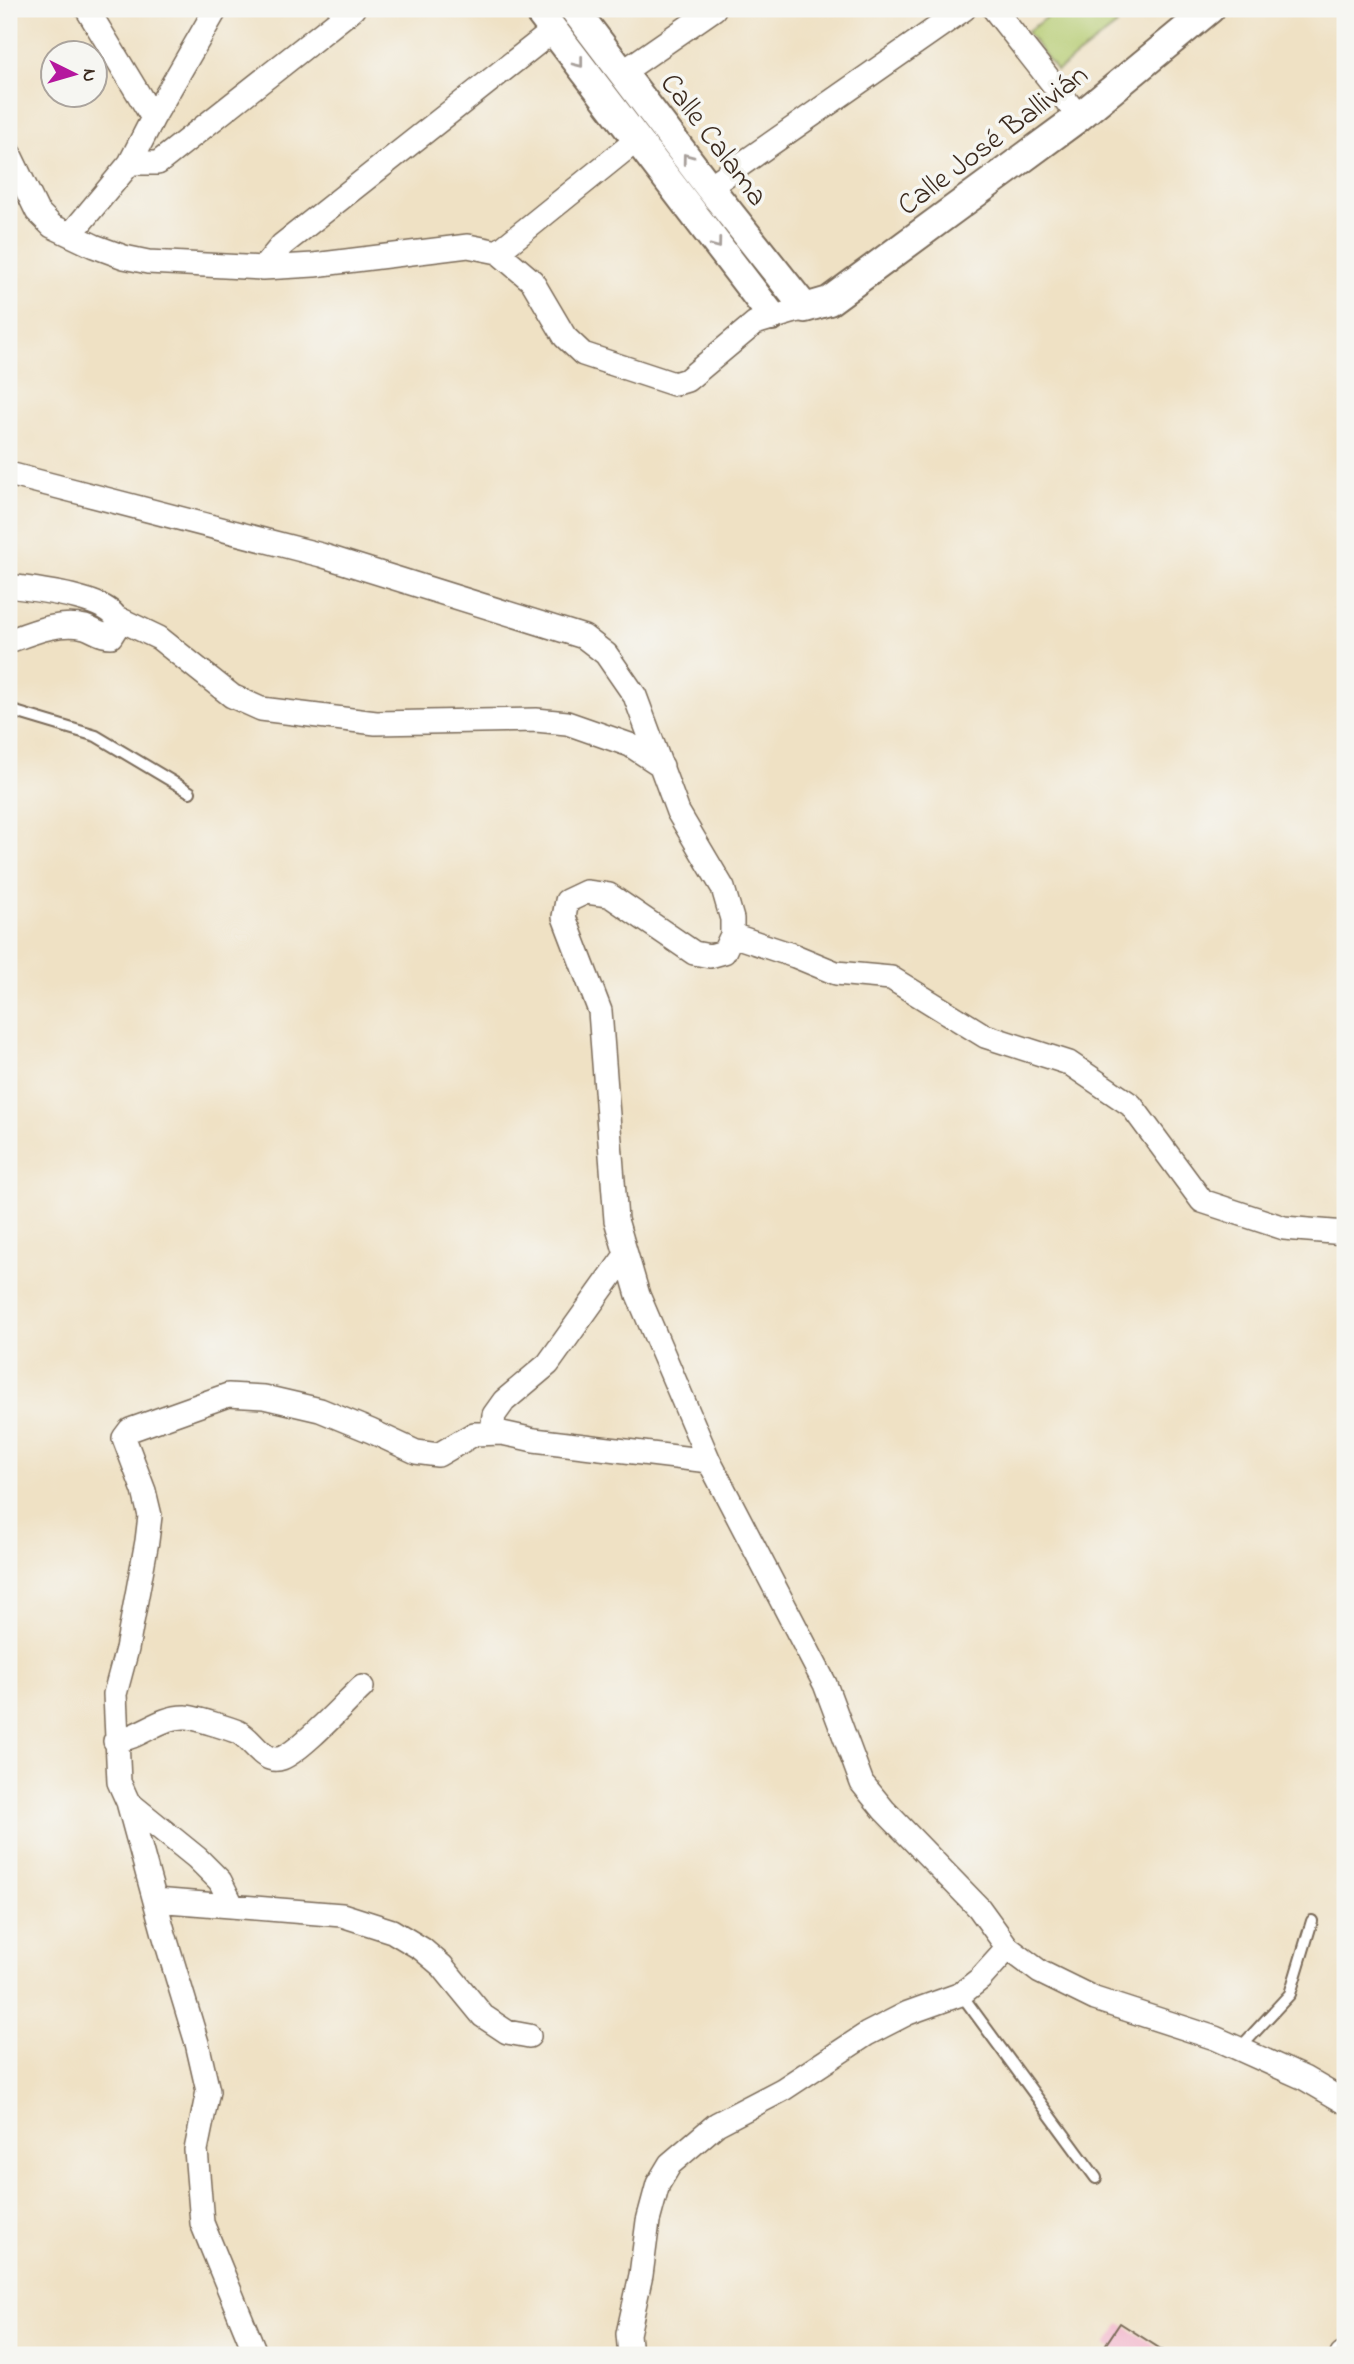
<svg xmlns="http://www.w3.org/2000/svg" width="1354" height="2364" font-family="'Indie Flower',sans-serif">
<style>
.green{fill:#b4ca6e;stroke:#787a46;stroke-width:2}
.building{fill:#f2adc6}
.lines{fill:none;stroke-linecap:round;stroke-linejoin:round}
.service-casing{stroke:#7a6a58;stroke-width:14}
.minor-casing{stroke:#7a6a58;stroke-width:26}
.tertiary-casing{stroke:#7a6a58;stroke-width:32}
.service{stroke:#fff;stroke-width:10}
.minor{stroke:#fff;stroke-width:23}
.tertiary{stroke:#fff;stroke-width:28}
.oneway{stroke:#a79f9a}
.labels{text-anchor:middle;stroke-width:7;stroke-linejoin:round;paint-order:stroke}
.street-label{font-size:30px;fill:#3b2a1e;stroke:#f6f6f2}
</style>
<rect width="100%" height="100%" fill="#f6f6f2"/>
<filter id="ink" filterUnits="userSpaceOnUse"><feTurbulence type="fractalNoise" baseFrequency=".0143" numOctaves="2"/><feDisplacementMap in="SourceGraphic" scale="14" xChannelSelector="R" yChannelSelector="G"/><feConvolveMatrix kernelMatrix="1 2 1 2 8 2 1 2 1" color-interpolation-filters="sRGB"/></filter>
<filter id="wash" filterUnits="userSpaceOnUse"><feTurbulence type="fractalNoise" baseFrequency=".00686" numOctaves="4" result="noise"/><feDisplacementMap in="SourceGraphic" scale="28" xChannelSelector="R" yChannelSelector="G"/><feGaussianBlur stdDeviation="1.57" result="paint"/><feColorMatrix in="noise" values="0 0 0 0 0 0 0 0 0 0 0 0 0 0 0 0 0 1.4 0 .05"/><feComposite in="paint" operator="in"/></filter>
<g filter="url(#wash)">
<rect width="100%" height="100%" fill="#efe1c4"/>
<path class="green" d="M 1057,9 L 1104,9 L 1117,25 L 1057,71 L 1027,32 Z"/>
<g id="blocks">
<path class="building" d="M 1120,2323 L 1170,2355 L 1123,2355 L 1106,2344 Z"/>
</g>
</g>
<g filter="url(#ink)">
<use href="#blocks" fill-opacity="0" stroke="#7a6a58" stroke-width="2"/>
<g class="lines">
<defs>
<path id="service" d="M 9,710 L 96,736 L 190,792
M 961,1994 L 1096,2178
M 1239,2049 L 1290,1994 L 1312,1921"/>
<path id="minor" d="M 87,9 L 153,118
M 994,9 L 1079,117
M 623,72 L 714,9
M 9,153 L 37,211 L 52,226 L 94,246 L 124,257 L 148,262 L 263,268 L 282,245 L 554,30
M 130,163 L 158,163 L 353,9
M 709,187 L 964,9
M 71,234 L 130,163 L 153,118 L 216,9
M 498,252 L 638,139
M 263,268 L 314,265 L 468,246 L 498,252 L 532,281 L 565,337 L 583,354 L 674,384 L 687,380 L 755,323 L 805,308
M 9,474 L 321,555 L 584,637 L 606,654 L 635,696 L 678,812 L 723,888 L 732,919 L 732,935 L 724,952 L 710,956 L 694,953 L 609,895 L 586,892 L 567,901 L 564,917 L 600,1011 L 616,1220 L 638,1295 L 709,1461 L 825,1684 L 862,1783 L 884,1810 L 979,1908 L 1008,1948 L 1040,1972 L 1095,1999 L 1215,2038 L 1304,2078 L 1345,2102
M 9,586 C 29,589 113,597 117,621 C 118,627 114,631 111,636 C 99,636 95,630 85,627 C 59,621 33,632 9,641
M 117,618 L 159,638 L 232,696 L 261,709 L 376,723 L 536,720 L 567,723 L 630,745 L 662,766
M 732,935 L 795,956 L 836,973 L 891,978 L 985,1036 L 1069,1063 L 1131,1105 L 1202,1201 L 1284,1228 L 1345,1233
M 492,1433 L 494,1415 L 504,1401 L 548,1364 L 626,1255
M 115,1741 C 140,1738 160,1716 186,1717 C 193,1717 231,1729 238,1732 C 253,1739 263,1765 282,1758 C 301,1751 345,1703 362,1687
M 128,1802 L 164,1934 L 197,2043 L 208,2091 L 196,2150 L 202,2223 L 256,2355
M 155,1900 L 342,1915 L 392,1931 L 422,1949 L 442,1966 L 483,2016 L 507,2032 L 529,2036
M 232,1905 L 220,1881 L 197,1858 L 128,1802 L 119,1782 L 115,1694 L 127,1649 L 147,1541 L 150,1516 L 144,1491 L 124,1438 L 130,1430 L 228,1395 L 264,1397 L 320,1410 L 371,1431 L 416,1452 L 438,1455 L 474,1434 L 502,1433 L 534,1440 L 709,1461
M 630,2355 L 628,2334 L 641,2275 L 648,2221 L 658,2184 L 670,2164 L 717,2124 L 782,2090 L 867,2034 L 908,2013 L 961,1994 L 980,1979 L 1008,1948
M 1342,2355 L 1345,2353"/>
<path id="tertiary" d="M 537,9 L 772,316
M 574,9 L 709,187 L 805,308 L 829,301 L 1079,117 L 1210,9"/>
</defs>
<use href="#service" class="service-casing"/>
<use href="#minor" class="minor-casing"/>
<use href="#tertiary" class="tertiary-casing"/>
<use href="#service" class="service"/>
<use href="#minor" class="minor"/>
<use href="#tertiary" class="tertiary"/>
</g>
<defs><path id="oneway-chevron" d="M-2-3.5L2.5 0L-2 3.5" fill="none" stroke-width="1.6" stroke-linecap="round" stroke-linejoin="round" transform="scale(1.75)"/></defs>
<g class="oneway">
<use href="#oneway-chevron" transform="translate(579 63) rotate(52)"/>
<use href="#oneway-chevron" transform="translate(687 158) rotate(-127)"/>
<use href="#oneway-chevron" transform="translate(717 244) rotate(53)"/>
</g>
</g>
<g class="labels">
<g class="street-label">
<text transform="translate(715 139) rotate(53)" y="10">Calle Calama</text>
<text transform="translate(992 139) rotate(-37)" y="10">Calle José Ballivián</text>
</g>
</g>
<rect width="1354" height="2364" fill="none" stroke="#f6f6f2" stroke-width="35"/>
<g transform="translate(74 74) rotate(95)"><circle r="33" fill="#f6f6f2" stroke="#aba49d" stroke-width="2"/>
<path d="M0-5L12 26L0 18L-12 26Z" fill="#b5179e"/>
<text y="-10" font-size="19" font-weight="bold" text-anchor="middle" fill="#3b2a1e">N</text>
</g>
</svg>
